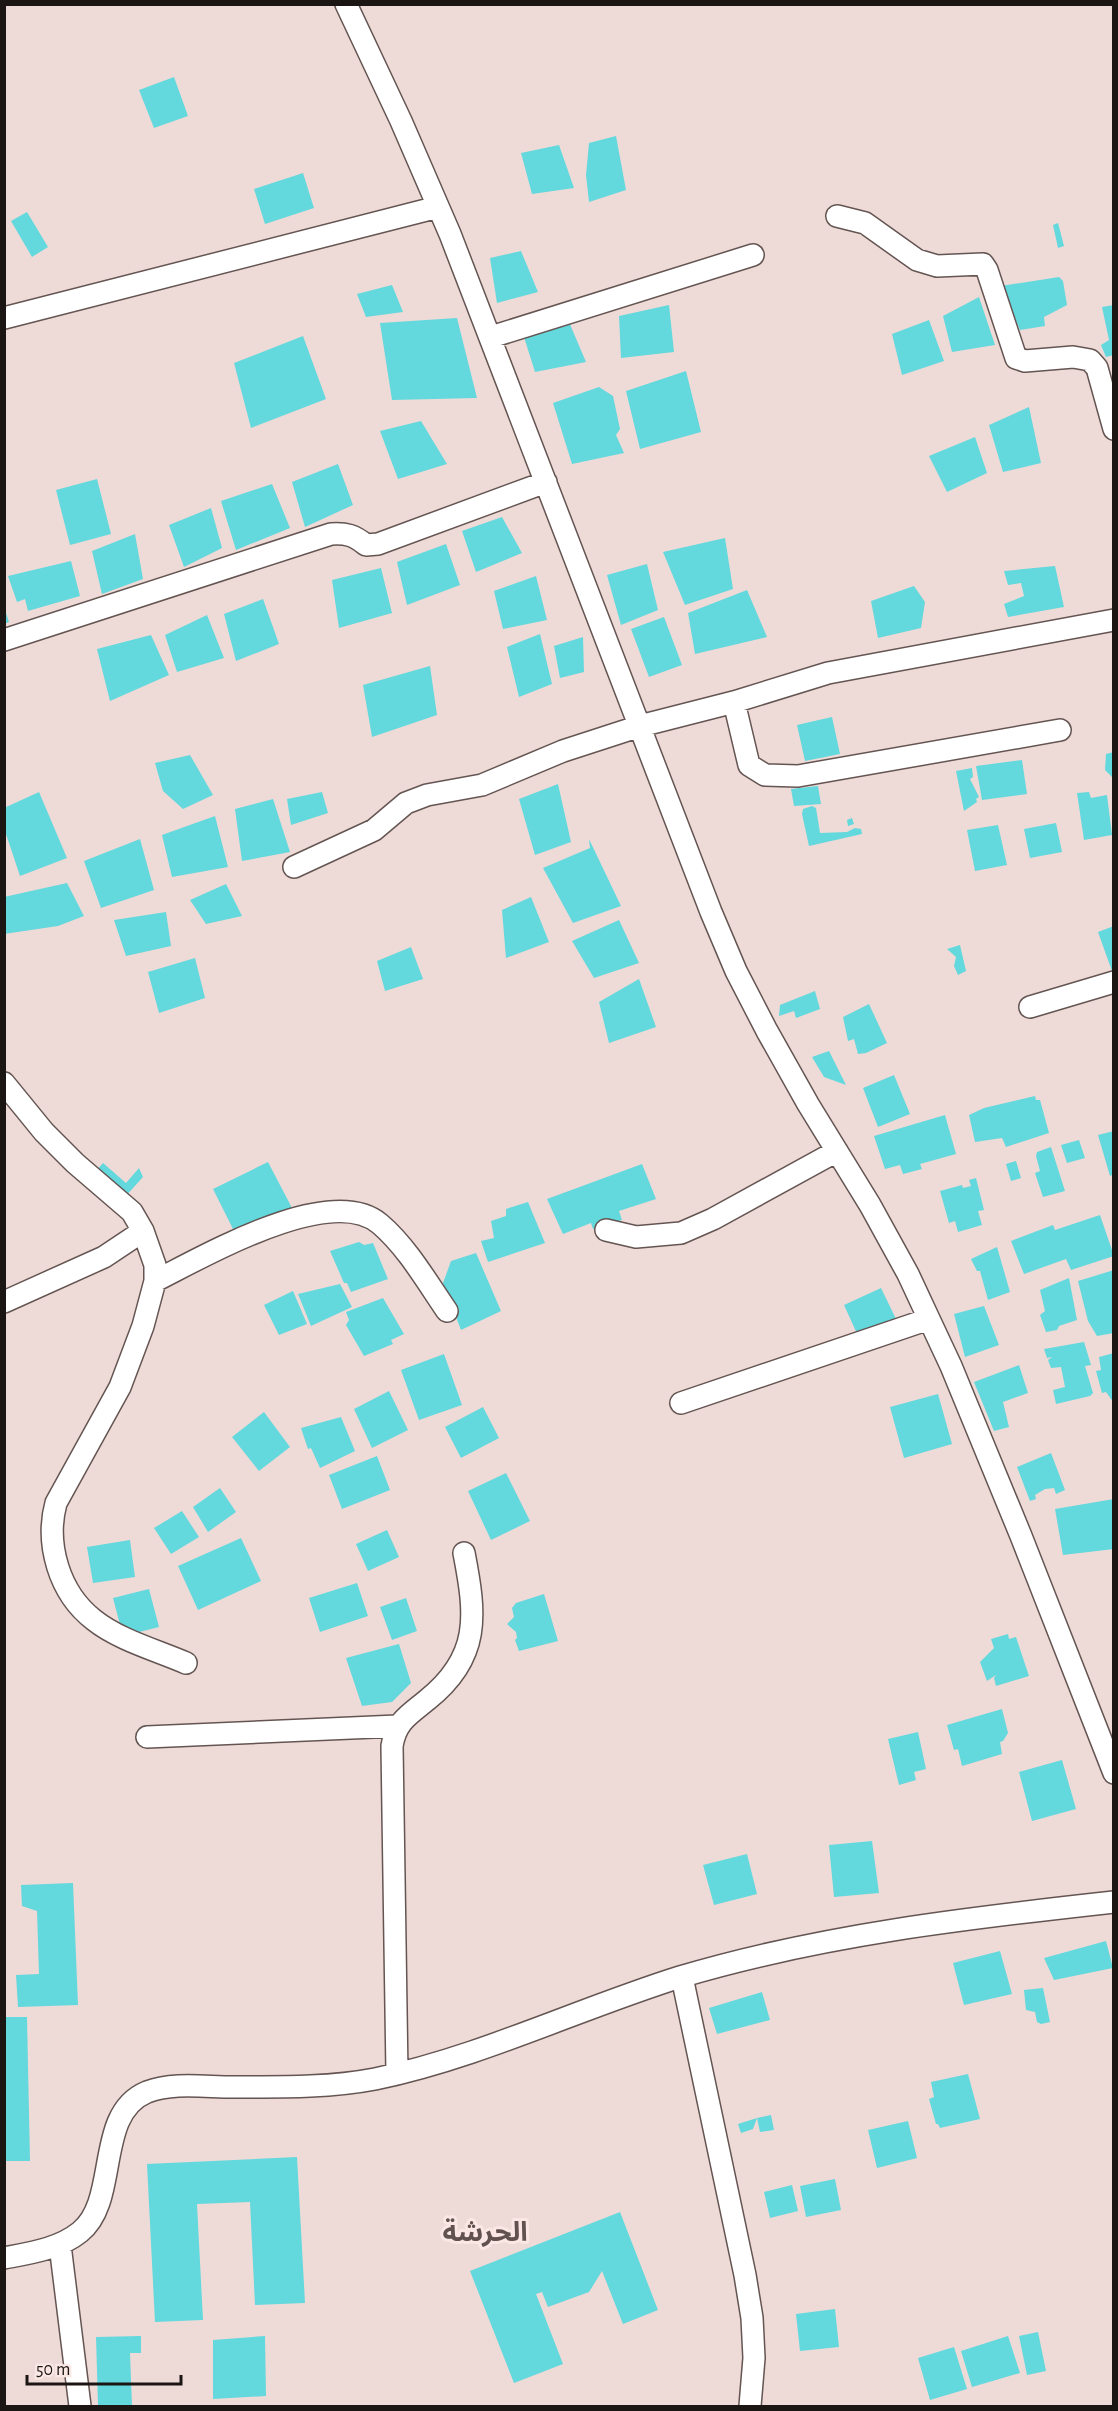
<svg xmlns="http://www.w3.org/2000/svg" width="1118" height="2411" font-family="'Alegreya Sans','Noto Sans Arabic',sans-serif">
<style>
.building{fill:#63d8dd}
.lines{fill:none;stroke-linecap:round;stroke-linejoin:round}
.minor-casing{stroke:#645552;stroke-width:24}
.minor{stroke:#fff;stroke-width:21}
.labels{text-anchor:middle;stroke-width:6;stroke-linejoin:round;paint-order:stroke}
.district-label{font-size:27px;font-weight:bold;fill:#62524f;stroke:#fbe8e4}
</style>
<rect width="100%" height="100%" fill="#eedbd7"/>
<path class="building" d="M 174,77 L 188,116 L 154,128 L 139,90 Z
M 616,136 L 626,190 L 589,202 L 586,175 L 589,143 Z
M 559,145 L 574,188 L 532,194 L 521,153 Z
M 303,173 L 314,208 L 265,224 L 254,189 Z
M 27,212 L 48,247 L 32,257 L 11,221 Z
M 1058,223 L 1064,246 L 1058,248 L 1053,225 Z
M 521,251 L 538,292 L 497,303 L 490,258 Z
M 1059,277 L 1063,281 L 1067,305 L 1044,317 L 1045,326 L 1020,330 L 1001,286 Z
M 392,285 L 403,312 L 366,317 L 357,294 Z
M 979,297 L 995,345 L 952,352 L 943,316 Z
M 669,305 L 674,352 L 621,358 L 619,316 Z
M 1114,305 L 1114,355 L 1106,357 L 1101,345 L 1109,340 L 1102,307 Z
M 457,318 L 477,398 L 392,400 L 380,323 Z
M 929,320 L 944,361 L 902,375 L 892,334 Z
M 569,322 L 586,362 L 535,372 L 523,334 Z
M 303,336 L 326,399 L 251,428 L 234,363 Z
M 686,371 L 701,432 L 640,449 L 626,391 Z
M 599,387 L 613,396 L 620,429 L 616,435 L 624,453 L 572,464 L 553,403 Z
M 1029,407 L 1041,463 L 1003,472 L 989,425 Z
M 421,421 L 447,464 L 398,479 L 380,431 Z
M 975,437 L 987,473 L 947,492 L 929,456 Z
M 338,464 L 353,505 L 305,527 L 292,482 Z
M 97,479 L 111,534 L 70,545 L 56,490 Z
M 272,484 L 290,528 L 236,550 L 221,501 Z
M 211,508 L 222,548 L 184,567 L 169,525 Z
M 502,517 L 522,553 L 476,572 L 462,531 Z
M 135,534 L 143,579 L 102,594 L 92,551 Z
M 725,538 L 733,589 L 685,605 L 663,552 Z
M 446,544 L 460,585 L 407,605 L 397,562 Z
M 71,561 L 80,596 L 28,611 L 25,599 L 17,602 L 8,576 Z
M 647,564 L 658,610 L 621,625 L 607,575 Z
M 1055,566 L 1064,607 L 1008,617 L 1004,604 L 1024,596 L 1021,583 L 1008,585 L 1004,571 Z
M 381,568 L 392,613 L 339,628 L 332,580 Z
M 536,576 L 547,620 L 503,629 L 494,591 Z
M 914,586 L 925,602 L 921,628 L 878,638 L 871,601 Z
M 747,590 L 767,637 L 695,654 L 688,613 Z
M 263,599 L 279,644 L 236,661 L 224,614 Z
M 4,607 L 9,622 L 4,624 Z
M 207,615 L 224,658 L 177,672 L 165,635 Z
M 664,617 L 682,665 L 649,677 L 631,629 Z
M 540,634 L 552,684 L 519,697 L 507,647 Z
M 151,635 L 169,675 L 110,701 L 97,649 Z
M 583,637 L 584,672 L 560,678 L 554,646 Z
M 430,666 L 437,715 L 372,737 L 363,685 Z
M 832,717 L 840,754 L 805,761 L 797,725 Z
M 1114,752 L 1114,779 L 1105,770 L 1106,754 Z
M 190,755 L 213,795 L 183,809 L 163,791 L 155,763 Z
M 1022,760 L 1027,794 L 982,800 L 976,766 Z
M 972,768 L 973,777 L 970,779 L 979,797 L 976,799 L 977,802 L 964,811 L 956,771 Z
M 558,784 L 571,842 L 535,855 L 519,799 Z
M 818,786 L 821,804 L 794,806 L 791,789 Z
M 39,792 L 67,858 L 20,876 L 4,828 L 4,808 Z
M 322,792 L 328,813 L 291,825 L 287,799 Z
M 1089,792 L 1091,798 L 1107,795 L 1112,835 L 1084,840 L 1077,793 Z
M 273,799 L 290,852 L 242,861 L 235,809 Z
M 812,806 L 816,808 L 820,833 L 847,832 L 855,828 L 861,829 L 862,834 L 809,846 L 802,814 L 803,809 Z
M 215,816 L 228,867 L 172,877 L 162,835 Z
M 852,818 L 854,824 L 848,826 L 847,820 Z
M 1056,823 L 1062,852 L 1030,858 L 1024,829 Z
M 998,825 L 1007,865 L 975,871 L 967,830 Z
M 140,839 L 154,890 L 101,908 L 84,861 Z
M 589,839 L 621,906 L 573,923 L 543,868 L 590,848 Z
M 67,883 L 84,916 L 58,926 L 4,934 L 4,897 Z
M 226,884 L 242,916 L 206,924 L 190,900 Z
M 531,897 L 549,942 L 506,958 L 502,910 Z
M 166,912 L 171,946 L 126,956 L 114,920 Z
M 619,920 L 639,963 L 594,978 L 572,941 Z
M 1114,926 L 1114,974 L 1113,974 L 1098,932 Z
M 960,945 L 966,971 L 958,975 L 954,966 L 956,957 L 947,949 Z
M 411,947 L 423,979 L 385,991 L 377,961 Z
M 195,958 L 205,998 L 159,1013 L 148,972 Z
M 639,979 L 656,1027 L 609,1043 L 599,1002 Z
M 815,991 L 820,1009 L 796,1018 L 794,1011 L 779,1016 L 780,1005 Z
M 869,1004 L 887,1043 L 866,1053 L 858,1054 L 854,1039 L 848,1041 L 843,1017 Z
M 829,1051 L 846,1085 L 824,1077 L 812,1057 Z
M 894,1075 L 910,1114 L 878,1127 L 863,1088 Z
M 1035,1096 L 1036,1100 L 1040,1100 L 1049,1133 L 1006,1147 L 1002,1138 L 975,1142 L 969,1115 L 984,1108 Z
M 945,1115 L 956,1154 L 920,1164 L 922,1169 L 903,1174 L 900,1165 L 885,1169 L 874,1136 Z
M 1114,1131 L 1114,1174 L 1110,1176 L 1098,1135 Z
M 1079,1140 L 1085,1158 L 1067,1163 L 1061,1145 Z
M 1051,1147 L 1065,1191 L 1043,1197 L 1035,1173 L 1040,1171 L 1036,1156 L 1037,1152 Z
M 1016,1161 L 1021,1178 L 1011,1181 L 1006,1164 Z
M 268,1162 L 292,1208 L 235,1233 L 213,1189 Z
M 103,1163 L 126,1183 L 139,1168 L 143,1177 L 124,1198 L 95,1172 Z
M 642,1164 L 656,1199 L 619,1211 L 622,1220 L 593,1229 L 591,1223 L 563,1234 L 547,1199 Z
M 976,1178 L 984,1210 L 978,1211 L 982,1225 L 958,1232 L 955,1221 L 949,1223 L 940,1191 L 962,1185 L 963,1188 L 971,1186 L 969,1180 Z
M 528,1202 L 545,1243 L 488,1262 L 481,1241 L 494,1238 L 491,1221 L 506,1216 L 506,1209 Z
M 1100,1215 L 1114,1256 L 1071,1270 L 1066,1259 L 1024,1274 L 1011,1241 L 1053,1225 L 1055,1230 Z
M 359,1242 L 364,1245 L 373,1243 L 388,1279 L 351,1292 L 347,1283 L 344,1283 L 330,1251 Z
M 997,1247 L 1010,1292 L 988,1300 L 980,1271 L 977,1271 L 971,1259 Z
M 476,1253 L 501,1311 L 461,1330 L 443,1283 L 451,1261 Z
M 1114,1270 L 1114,1333 L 1097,1336 L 1088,1321 L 1078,1281 Z
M 1069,1278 L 1077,1320 L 1059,1326 L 1057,1330 L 1046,1332 L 1040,1315 L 1045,1311 L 1040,1290 Z
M 340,1284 L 352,1307 L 311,1326 L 298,1294 Z
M 881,1288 L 897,1321 L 859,1338 L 844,1305 Z
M 293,1291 L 307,1324 L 279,1335 L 264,1305 Z
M 383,1298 L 404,1334 L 391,1340 L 393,1344 L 364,1356 L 346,1325 L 349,1320 L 346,1312 Z
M 984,1306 L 999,1345 L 965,1357 L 954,1314 Z
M 1084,1342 L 1091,1365 L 1085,1366 L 1093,1393 L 1090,1396 L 1056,1404 L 1053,1390 L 1065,1387 L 1061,1367 L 1051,1368 L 1048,1360 L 1052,1357 L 1047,1358 L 1044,1349 Z
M 1114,1353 L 1114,1403 L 1106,1392 L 1102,1393 L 1096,1371 L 1101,1370 L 1099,1357 Z
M 444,1354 L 462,1405 L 419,1420 L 401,1370 Z
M 1019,1365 L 1028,1393 L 1003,1402 L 1009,1427 L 994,1431 L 974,1382 Z
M 389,1391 L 408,1430 L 372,1448 L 354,1409 Z
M 938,1394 L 952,1444 L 904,1458 L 890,1407 Z
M 483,1407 L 499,1438 L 461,1458 L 445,1427 Z
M 264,1412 L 290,1447 L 259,1471 L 232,1437 Z
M 341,1417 L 355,1451 L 320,1468 L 311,1448 L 308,1449 L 301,1428 Z
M 1051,1453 L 1065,1490 L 1056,1494 L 1054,1488 L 1045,1489 L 1035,1495 L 1036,1499 L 1030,1501 L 1017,1467 Z
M 377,1456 L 390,1490 L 342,1509 L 329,1475 Z
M 506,1473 L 530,1521 L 491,1540 L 468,1491 Z
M 220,1488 L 236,1512 L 208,1532 L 193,1507 Z
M 1114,1499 L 1114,1549 L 1063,1555 L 1055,1509 Z
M 182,1511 L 199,1537 L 171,1554 L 154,1528 Z
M 387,1530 L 399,1557 L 368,1571 L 356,1544 Z
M 241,1538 L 261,1581 L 198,1610 L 178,1566 Z
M 130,1540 L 135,1577 L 93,1583 L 87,1547 Z
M 357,1583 L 368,1616 L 320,1632 L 309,1598 Z
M 149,1589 L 159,1627 L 123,1636 L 113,1598 Z
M 544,1594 L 558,1641 L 519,1651 L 515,1640 L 517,1638 L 516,1632 L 507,1624 L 514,1617 L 512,1608 L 516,1603 Z
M 406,1598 L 417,1631 L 392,1640 L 380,1607 Z
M 1008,1634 L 1009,1639 L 1016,1637 L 1029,1676 L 996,1686 L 994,1678 L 996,1675 L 987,1681 L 980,1662 L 994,1648 L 991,1639 Z
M 399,1644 L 411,1683 L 392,1702 L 362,1706 L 346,1658 Z
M 1002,1709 L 1008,1733 L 1003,1741 L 1000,1742 L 1002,1754 L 962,1766 L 958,1749 L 954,1750 L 947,1725 Z
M 918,1732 L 926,1769 L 914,1772 L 916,1780 L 899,1785 L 888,1739 Z
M 1062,1760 L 1076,1809 L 1032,1821 L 1019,1772 Z
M 872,1841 L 879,1893 L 834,1897 L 829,1845 Z
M 747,1854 L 757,1894 L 714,1905 L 703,1865 Z
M 73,1883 L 78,2005 L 18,2007 L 16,1975 L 39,1974 L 37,1911 L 22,1906 L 21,1885 Z
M 1106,1941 L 1113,1968 L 1054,1980 L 1044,1958 Z
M 1000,1951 L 1012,1994 L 964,2005 L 953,1963 Z
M 1043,1988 L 1050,2022 L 1041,2024 L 1037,2022 L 1035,2012 L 1026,2010 L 1024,1990 Z
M 762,1992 L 770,2020 L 717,2034 L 709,2008 Z
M 4,2017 L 27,2017 L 30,2161 L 4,2161 Z
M 968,2074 L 980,2119 L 940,2128 L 938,2124 L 936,2124 L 929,2099 L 934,2097 L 931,2082 Z
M 771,2115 L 774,2130 L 760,2132 L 757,2118 Z
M 757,2118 L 753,2129 L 741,2133 L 738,2124 Z
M 908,2121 L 917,2158 L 877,2168 L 868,2130 Z
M 297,2157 L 305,2303 L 255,2305 L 250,2202 L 197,2204 L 203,2320 L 155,2322 L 147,2164 Z
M 835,2179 L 841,2210 L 806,2217 L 800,2186 Z
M 792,2185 L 798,2211 L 770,2218 L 764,2192 Z
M 620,2212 L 658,2310 L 623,2324 L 602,2271 L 589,2292 L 548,2307 L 542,2292 L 536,2294 L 563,2364 L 514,2383 L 470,2271 Z
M 835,2309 L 839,2347 L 800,2351 L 796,2314 Z
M 1038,2332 L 1046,2371 L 1027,2375 L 1019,2336 Z
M 141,2336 L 141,2353 L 130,2353 L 132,2406 L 98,2406 L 96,2337 Z
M 265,2336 L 266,2396 L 213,2399 L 213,2340 Z
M 1008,2336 L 1020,2373 L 972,2387 L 961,2351 Z
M 954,2347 L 967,2389 L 930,2400 L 918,2358 Z"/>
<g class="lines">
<defs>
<path id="minor" d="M 346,4 L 401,121 L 450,234 L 711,912 L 736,971 L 767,1031 L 808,1104 L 870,1205 L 908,1274 L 929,1319 L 951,1366 L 1021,1536 L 1114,1773
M 837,216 L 865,223 L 917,260 L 937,266 L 983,264 L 987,270 L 1016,358 L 1025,361 L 1073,357 L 1090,360 L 1097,368 L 1114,429
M 4,318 L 438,207
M 491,337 L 753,255
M 4,640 L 331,534 C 346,533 354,535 366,545 L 378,544 L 546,482
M 734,702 L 749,765 L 765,775 L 798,776 L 1060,730
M 294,867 L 374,830 L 406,803 L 427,795 L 482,785 L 563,751 L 640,726 L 734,702 L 828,673 L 1114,620
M 1030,1007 L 1114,982
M 4,1083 L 44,1132 L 75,1163 L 132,1212 L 143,1231 L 155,1265 L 155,1281 L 143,1326 L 120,1387 L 56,1503 C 45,1544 59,1593 94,1620 C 119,1640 156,1650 186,1663
M 606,1230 L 636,1237 L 681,1233 L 713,1219 L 837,1151
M 155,1281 C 203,1257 331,1182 380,1224 C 407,1247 427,1282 447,1311
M 4,1302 L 104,1257 L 143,1231
M 681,1403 L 929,1319
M 147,1737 L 397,1726
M 682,1977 L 745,2275 L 752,2318 L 754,2358 L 750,2406
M 397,2074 L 392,1746 C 396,1721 409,1715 427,1700 C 481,1657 476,1615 464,1553
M 60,2245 L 80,2406
M 4,2258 C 30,2253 59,2249 80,2232 C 120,2200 94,2114 147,2092 C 173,2082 205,2087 233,2087 C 280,2087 328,2088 375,2079 C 480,2057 578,2009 680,1977 C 821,1935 968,1918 1114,1902"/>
</defs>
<use href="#minor" class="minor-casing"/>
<use href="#minor" class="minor"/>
</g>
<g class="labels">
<g class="district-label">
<text x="485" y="2241">الحرشة</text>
</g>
</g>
<rect width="1118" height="2411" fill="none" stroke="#1b1513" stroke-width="12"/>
<path d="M27 2375v9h154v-9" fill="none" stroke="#1b1513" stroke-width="3"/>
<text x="36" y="2375" font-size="18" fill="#1b1513" stroke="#fbe8e4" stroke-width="4.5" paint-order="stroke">50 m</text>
</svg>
